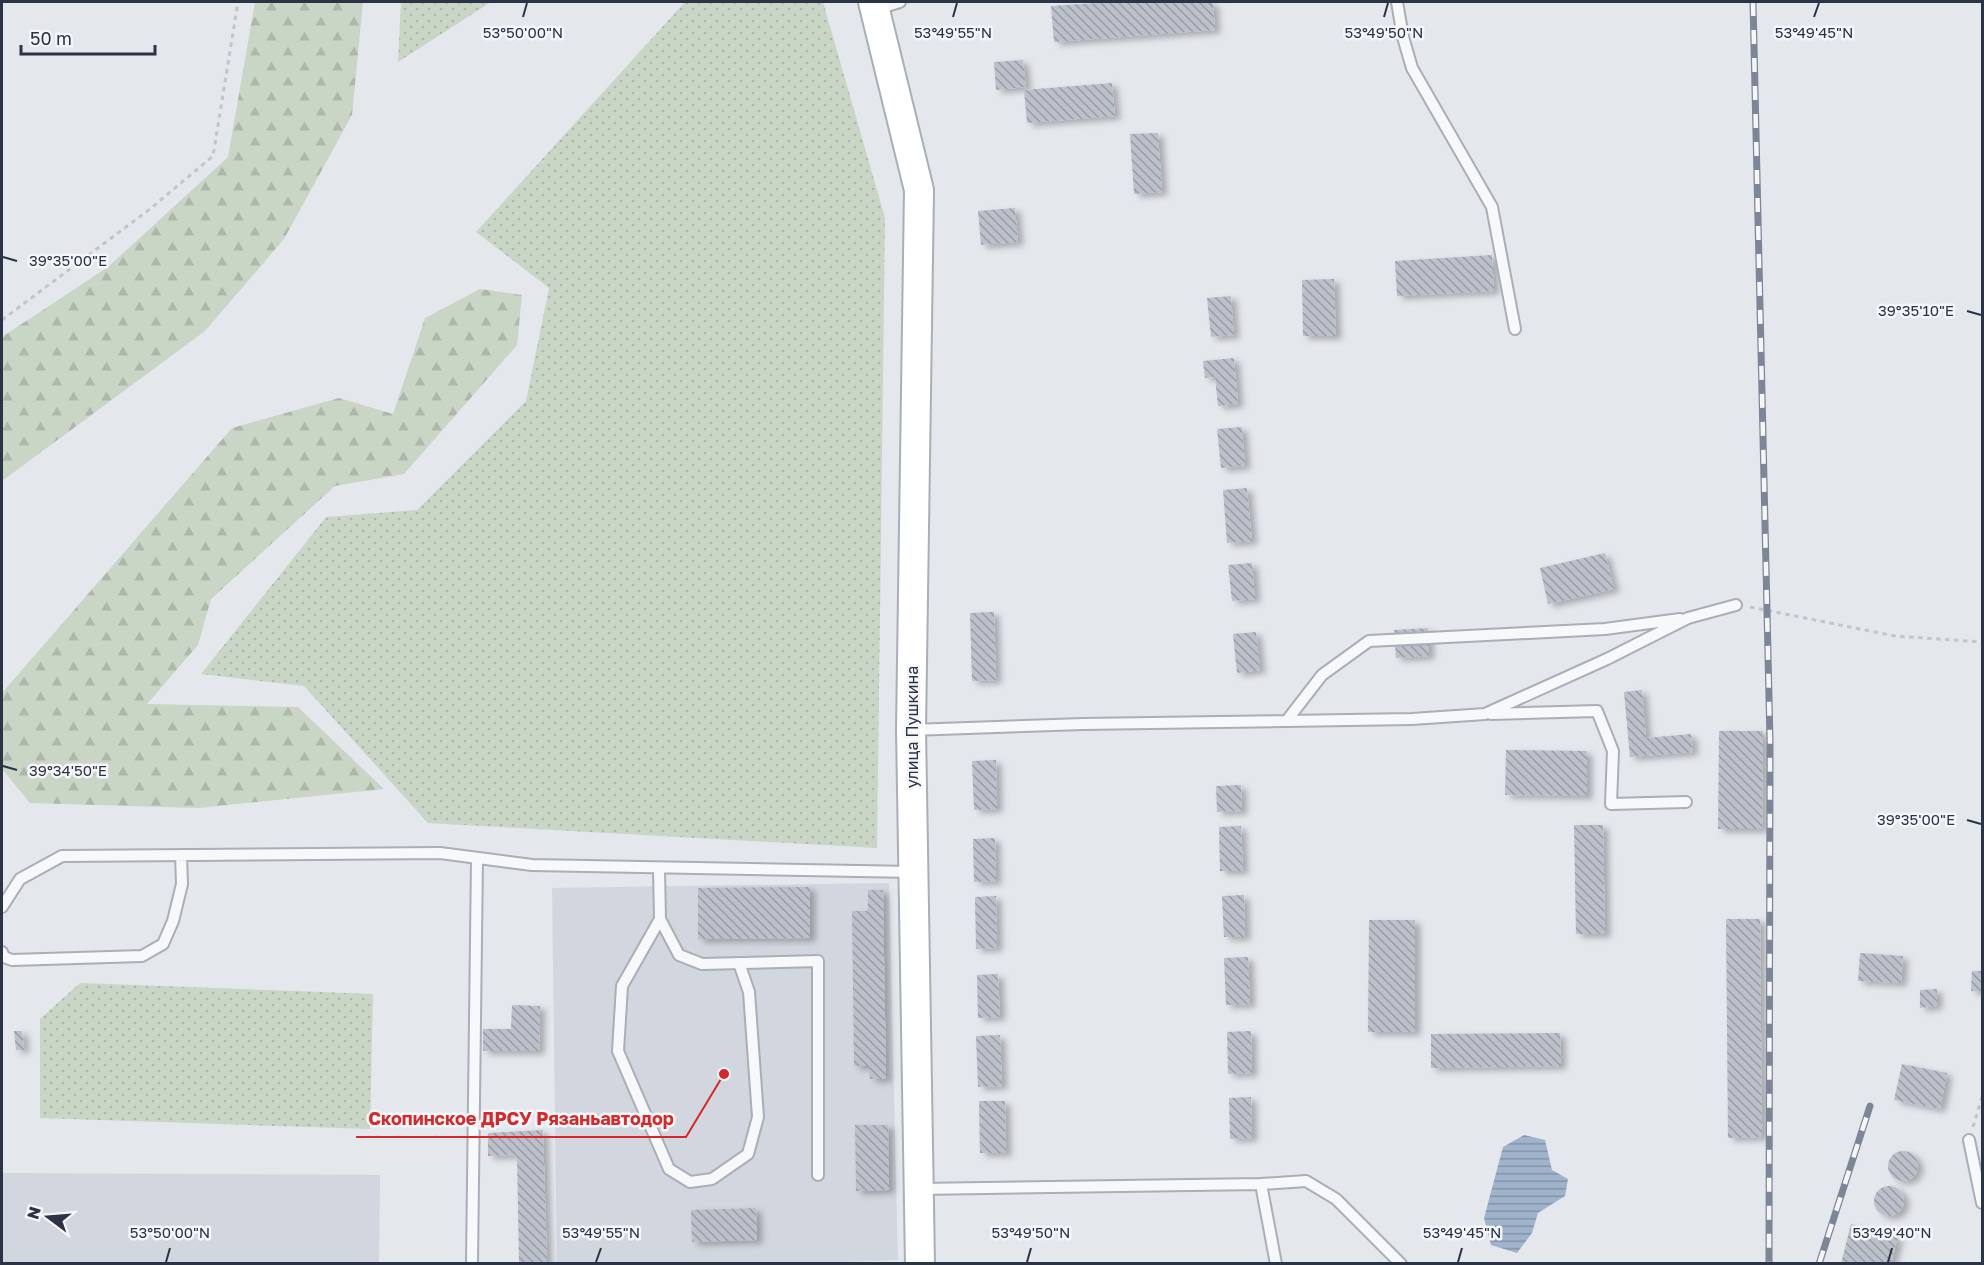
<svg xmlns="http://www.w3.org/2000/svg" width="1984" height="1265" font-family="'Golos Text',sans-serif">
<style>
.built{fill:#d2d6de}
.grass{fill:url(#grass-dots)}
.forest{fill:url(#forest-firs)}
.water{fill:url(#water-rules)}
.building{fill:url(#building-back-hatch);filter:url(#shadow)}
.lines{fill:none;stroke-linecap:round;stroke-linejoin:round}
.service-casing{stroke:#a9aeb7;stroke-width:14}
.secondary-casing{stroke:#a9aeb7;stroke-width:32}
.path{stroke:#c2c5cb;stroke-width:3;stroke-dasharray:4.5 4.5;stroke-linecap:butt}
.service{stroke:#f7f8fa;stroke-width:10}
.secondary{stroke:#fff;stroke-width:28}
.rail-casing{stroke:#7d8696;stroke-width:7}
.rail{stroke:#f4f6f9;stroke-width:4.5;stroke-dasharray:14;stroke-linecap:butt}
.ticks{fill:none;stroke:#2b3445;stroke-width:2}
.labels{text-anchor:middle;stroke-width:5;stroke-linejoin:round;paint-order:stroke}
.street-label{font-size:16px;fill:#2b3445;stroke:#f4f6f9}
.ticks-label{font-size:15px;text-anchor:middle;fill:#2b3445;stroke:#f4f6f9;stroke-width:5;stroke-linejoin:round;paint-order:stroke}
.leader{fill:none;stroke:#d62828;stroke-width:2}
.callout-dot{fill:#d62828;stroke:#f4f6f9;stroke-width:2}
.callout-label{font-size:18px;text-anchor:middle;font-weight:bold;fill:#d62828;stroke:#f4f6f9;stroke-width:5;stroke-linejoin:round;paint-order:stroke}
</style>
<defs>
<pattern id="grass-dots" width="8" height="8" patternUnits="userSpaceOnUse" patternTransform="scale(1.5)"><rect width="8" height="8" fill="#c9d6c5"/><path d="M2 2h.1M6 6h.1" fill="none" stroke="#adb8ab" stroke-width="1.8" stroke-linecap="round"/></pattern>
<pattern id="forest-firs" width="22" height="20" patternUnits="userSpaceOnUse" patternTransform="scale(1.5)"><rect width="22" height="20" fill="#c9d6c5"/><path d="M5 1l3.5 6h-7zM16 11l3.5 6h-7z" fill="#adb8ab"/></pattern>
<pattern id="water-rules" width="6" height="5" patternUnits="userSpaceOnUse" patternTransform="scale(1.5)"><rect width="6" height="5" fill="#9fb4cc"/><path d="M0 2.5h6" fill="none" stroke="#8293a7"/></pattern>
<pattern id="building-back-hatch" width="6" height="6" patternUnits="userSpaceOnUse" patternTransform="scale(1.5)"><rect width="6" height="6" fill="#bbc0ca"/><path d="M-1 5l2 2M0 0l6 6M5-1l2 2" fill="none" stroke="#989da6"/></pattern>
<filter id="shadow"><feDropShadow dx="5.5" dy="3.5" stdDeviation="3" flood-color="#0004"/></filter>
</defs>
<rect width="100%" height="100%" fill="#e4e7ec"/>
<path class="built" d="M 889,883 L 898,1260 L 795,1264 L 557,1263 L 552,888 Z
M 2,1173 L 380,1175 L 379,1263 L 2,1263 Z"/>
<path class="grass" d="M 401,2 L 491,2 L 398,62 Z
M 685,2 L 823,2 L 885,218 L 877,848 L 428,823 L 304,686 L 201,674 L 326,517 L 417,510 L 526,401 L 549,288 L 476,232 Z
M 80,983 L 373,994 L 370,1129 L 40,1118 L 40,1019 Z"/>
<path class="forest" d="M 255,2 L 363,2 L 352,115 L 284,239 L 205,331 L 2,481 L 2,337 L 108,267 L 228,157 Z
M 480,289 L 522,295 L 517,345 L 404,474 L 335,486 L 211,599 L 198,645 L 147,704 L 298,707 L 384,789 L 198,808 L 30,803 L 2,769 L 2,693 L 232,428 L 339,398 L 393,414 L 425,318 Z"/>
<path class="water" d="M 1524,1135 L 1545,1140 L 1552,1170 L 1568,1179 L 1565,1196 L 1538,1213 L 1532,1233 L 1517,1253 L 1491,1245 L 1484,1218 L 1503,1147 Z"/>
<path class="building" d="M 1112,2 L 1213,2 L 1215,30 L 1054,42 L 1051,6 Z
M 1023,60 L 1026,87 L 996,90 L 994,62 Z
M 1112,83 L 1115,116 L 1027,123 L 1024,90 Z
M 1158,133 L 1162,192 L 1134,194 L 1130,134 Z
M 1015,208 L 1018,242 L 981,245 L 978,211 Z
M 1492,255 L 1494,291 L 1397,296 L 1395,261 Z
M 1334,279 L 1336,336 L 1303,336 L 1302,280 Z
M 1231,296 L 1234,335 L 1211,337 L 1207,298 Z
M 1234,358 L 1238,404 L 1218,406 L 1215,377 L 1205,378 L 1203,361 Z
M 1242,427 L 1245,466 L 1221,468 L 1217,429 Z
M 1247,488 L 1252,541 L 1227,543 L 1223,490 Z
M 1605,553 L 1614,589 L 1548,604 L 1540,568 Z
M 1252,563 L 1255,599 L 1232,601 L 1228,565 Z
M 994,612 L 996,680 L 972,681 L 970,613 Z
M 1428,628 L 1429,656 L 1396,658 L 1394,630 Z
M 1256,632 L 1260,670 L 1237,673 L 1233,634 Z
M 1642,690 L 1646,738 L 1691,734 L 1693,752 L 1630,757 L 1624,692 Z
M 1719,731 L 1763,731 L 1762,829 L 1718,829 Z
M 1506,750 L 1587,751 L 1587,796 L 1505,795 Z
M 996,760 L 997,809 L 974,810 L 972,761 Z
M 1241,785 L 1242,811 L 1217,812 L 1216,786 Z
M 1574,825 L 1603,825 L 1605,934 L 1576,934 Z
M 1241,826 L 1243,871 L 1220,871 L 1219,827 Z
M 995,838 L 996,881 L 974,882 L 973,839 Z
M 810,887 L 810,938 L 698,939 L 698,888 Z
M 868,890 L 883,890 L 886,1079 L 870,1079 L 869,1066 L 854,1066 L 852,911 L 868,911 Z
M 1244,895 L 1245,937 L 1224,937 L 1222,896 Z
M 996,896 L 997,948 L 976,949 L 975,897 Z
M 1726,919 L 1760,919 L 1762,1137 L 1728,1138 Z
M 1369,920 L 1415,920 L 1415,1032 L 1368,1032 Z
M 1860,953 L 1903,956 L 1901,983 L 1858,981 Z
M 1248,957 L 1250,1004 L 1226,1005 L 1224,958 Z
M 1972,971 L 1982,971 L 1982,992 L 1971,991 Z
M 998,974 L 1000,1017 L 978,1018 L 977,975 Z
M 1937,989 L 1937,1006 L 1920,1008 L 1920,990 Z
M 512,1005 L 540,1006 L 539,1051 L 483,1051 L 483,1029 L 511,1029 Z
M 14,1031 L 22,1031 L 24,1050 L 16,1050 Z
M 1251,1031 L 1252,1073 L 1228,1074 L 1227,1032 Z
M 1560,1033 L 1561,1066 L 1431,1068 L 1431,1034 Z
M 1000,1035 L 1002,1086 L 978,1087 L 976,1036 Z
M 1902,1064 L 1947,1073 L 1940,1109 L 1894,1100 Z
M 1251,1097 L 1252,1138 L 1230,1139 L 1229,1098 Z
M 979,1101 L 1005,1101 L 1006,1153 L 980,1153 Z
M 855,1125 L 888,1125 L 889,1190 L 856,1191 Z
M 543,1130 L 547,1264 L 519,1264 L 517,1155 L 488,1156 L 488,1133 Z
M1888 1166a15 15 0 1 1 30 0a15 15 0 1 1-30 0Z
M1874 1201a15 15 0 1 1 30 0a15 15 0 1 1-30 0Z
M 756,1208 L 757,1240 L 692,1242 L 691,1210 Z
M 1851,1224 L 1898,1237 L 1891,1264 L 1841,1264 Z"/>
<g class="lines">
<defs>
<path id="service" d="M 1397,2 L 1403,37 L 1412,68 L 1492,207 L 1515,329
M 877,9 L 900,2
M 1491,714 L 1597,711 L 1613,751 L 1611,804 L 1686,802
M 1288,719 L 1322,675 L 1369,641 L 1605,629 L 1680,619
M 911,730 L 1083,724 L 1412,719 L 1485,714 L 1607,659 L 1688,618 L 1736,605
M 659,869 L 660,919 L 679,955 L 702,964 L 818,961 L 818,1175
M 2,907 L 20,879 L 62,856 L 440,853 L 532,865 L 913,872
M 660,919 L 622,986 L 618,1051 L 669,1169 L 690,1182 L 712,1179 L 748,1154 L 758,1117 L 749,992 L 739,963
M 2,952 L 4,957 L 12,960 L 142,956 L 163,944 L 173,921 L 182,884 L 181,855
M 1969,1140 L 1982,1203
M 1261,1184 L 1306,1181 L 1336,1199 L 1401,1264
M 919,1189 L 1261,1184 L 1276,1264
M 472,1263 L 477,858"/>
<path id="secondary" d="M 873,2 L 919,190 L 911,730 L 920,1264"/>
</defs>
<use href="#service" class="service-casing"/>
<use href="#secondary" class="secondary-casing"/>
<path class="path" d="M 2,320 L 150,209 L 213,156 L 238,2
M 1750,607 L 1895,636 L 1982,642
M 1973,1127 L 1982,1097"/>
<use href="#service" class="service"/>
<use href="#secondary" class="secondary"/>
<defs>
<path id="rail" d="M 1753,2 L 1770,741 L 1769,1264
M 1819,1264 L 1870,1106"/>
</defs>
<use href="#rail" class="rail-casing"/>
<use href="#rail" class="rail"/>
</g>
<path class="ticks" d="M 523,17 L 527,3M 953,17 L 957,3M 1384,17 L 1388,3M 1814,17 L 1819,3M 3,257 L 17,261M 1967,311 L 1981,315M 3,766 L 17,770M 1967,820 L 1981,824M 166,1262 L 170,1248M 596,1262 L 601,1248M 1027,1262 L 1031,1248M 1458,1262 L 1462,1248M 1888,1262 L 1892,1248"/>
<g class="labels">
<g class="street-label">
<text transform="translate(912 727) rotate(-90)" y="6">улица Пушкина</text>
</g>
</g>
<g class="ticks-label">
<text x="523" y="38">53°50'00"N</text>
<text x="953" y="38">53°49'55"N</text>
<text x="1384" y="38">53°49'50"N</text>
<text x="1814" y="38">53°49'45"N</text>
<text x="68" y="266">39°35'00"E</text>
<text x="1916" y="316">39°35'10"E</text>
<text x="68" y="776">39°34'50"E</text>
<text x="1916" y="825">39°35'00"E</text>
<text x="170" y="1238">53°50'00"N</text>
<text x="601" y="1238">53°49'55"N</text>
<text x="1031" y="1238">53°49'50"N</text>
<text x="1462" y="1238">53°49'45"N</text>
<text x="1892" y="1238">53°49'40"N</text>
</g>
<path class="leader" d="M724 1074L686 1137H356"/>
<circle class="callout-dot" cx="724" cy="1074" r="6"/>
<g class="callout-label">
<text x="521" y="1125">Скопинское ДРСУ Рязаньавтодор</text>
</g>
<rect width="1984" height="1265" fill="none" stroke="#2b3445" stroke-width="6"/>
<g transform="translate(48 1217) rotate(286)" stroke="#f4f6f9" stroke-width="4.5" paint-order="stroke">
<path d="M0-4.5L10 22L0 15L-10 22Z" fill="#2b3445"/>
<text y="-9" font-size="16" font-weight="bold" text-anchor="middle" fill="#2b3445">N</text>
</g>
<path d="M21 45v9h134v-9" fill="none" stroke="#2b3445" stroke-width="3"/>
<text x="30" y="45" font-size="18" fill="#2b3445" stroke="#f4f6f9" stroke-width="4.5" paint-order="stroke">50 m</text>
</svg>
